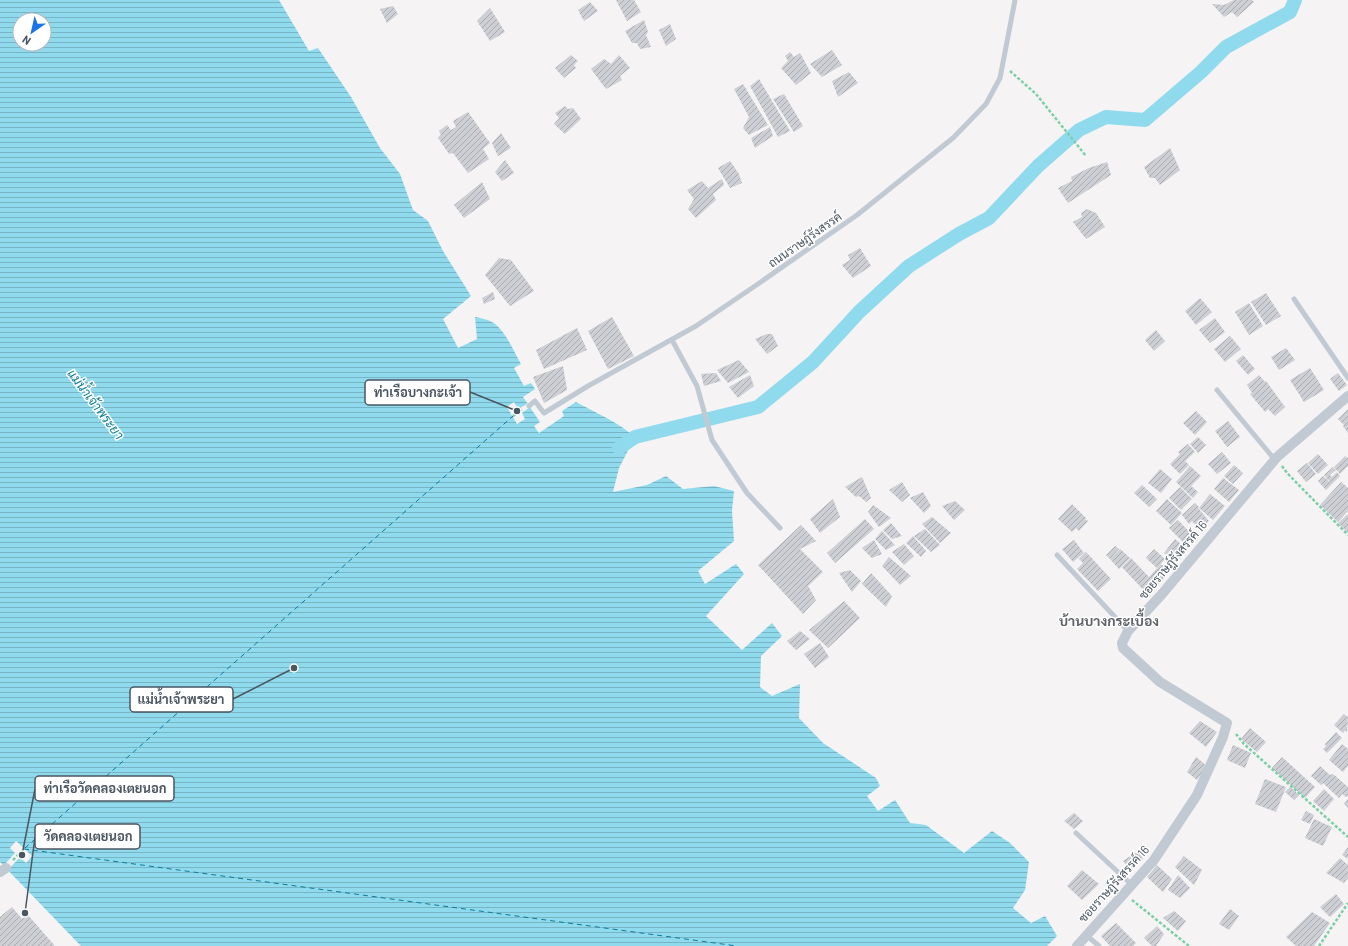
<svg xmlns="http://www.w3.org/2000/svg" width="1348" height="946" font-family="Barlow,Sarabun,sans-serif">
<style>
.water{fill:url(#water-rules);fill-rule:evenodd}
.pier{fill:#f5f3f3}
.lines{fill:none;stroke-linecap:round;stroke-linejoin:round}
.canal{stroke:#90daee;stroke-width:14}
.ferry{stroke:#0c7c9b;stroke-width:1;stroke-dasharray:5 4;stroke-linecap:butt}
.building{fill:url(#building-hatch)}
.path{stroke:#7ad0a6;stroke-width:2.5;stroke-dasharray:3 2;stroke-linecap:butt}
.lane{stroke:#c1cad2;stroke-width:5}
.street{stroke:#c1cad2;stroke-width:10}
.labels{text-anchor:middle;stroke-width:3;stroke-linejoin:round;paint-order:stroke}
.street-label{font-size:12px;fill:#4a5661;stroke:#fff}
.water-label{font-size:13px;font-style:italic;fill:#0c7c9b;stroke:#fff}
.quarter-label{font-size:14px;font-weight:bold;fill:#5f6368;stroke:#fff}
.leader{fill:none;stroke:#4a5661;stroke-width:1.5}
.callout-dot{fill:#4a5661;stroke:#fff;stroke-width:1.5}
.callout{fill:#fff;stroke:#4a5661;stroke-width:1.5}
.callout-label{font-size:13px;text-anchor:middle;font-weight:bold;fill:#4a5661}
</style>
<defs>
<pattern id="water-rules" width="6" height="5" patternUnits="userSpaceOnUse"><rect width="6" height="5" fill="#90daee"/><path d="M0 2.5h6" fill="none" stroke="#78b4c4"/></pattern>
<pattern id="building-hatch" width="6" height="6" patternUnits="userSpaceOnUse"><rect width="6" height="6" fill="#cdcfd5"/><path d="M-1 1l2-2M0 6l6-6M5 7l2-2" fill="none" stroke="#a8abb0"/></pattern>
</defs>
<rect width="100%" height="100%" fill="#f5f3f3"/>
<path class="water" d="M 0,0 L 279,0 L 309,51 L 318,48 L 351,97 L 380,148 L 400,174 L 413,210 L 428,221 L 443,251 L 471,296 L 443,319 L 458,348 L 477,339 L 475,317 C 480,318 486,319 490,321 C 504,327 514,352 521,364 L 514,368 L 524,386 L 531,383 L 535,389 L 523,397 L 540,422 L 534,426 L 539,433 L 564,416 L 562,411 L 576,402 C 596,413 618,422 635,437 L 619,468 L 613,492 L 647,485 L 666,476 L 683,489 L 714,486 L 734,491 L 732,511 L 734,541 L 698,571 L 705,584 L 736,564 L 744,574 L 706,616 L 742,650 L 772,623 L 782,636 L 761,656 L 760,687 L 772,696 L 800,684 L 799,718 L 823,743 L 876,778 L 880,786 L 867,796 L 878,811 L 895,800 L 910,823 L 926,825 L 964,853 L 992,831 L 1010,843 L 1029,862 L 1025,890 L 1013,908 L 1031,923 L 1045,916 L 1057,936 L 1047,946 L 81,946 L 0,862 ZM 20,20 L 44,20 L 44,44 L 20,44 Z"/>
<path class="pier" d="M 514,402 L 518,409 L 527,404 L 530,407 L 522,413 L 525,419 L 517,424 L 507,407 Z
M 16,841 L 32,856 L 26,863 L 20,857 L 8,870 L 4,865 L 15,853 L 10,848 Z"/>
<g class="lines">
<path class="canal" d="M 619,448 L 635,437 L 758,407 L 813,362 L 859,312 L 909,266 L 959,234 L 989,218 L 1038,166 L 1079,130 L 1106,117 L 1145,120 L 1201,72 L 1226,47 L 1290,12 L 1295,0"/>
<path class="ferry" d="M 25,848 L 513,416
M 24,849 L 737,946"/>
</g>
<path class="building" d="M 616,0 L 634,0 L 641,12 L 627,21 Z
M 1234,0 L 1252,0 L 1254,2 L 1237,17 L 1232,12 L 1224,17 L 1212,4 L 1224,5 Z
M 590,2 L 598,11 L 584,21 L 578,10 Z
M 393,6 L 398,14 L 387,23 L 380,9 Z
M 490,8 L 505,32 L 490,41 L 477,21 Z
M 644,20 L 648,32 L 646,35 L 651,47 L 640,49 L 637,43 L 632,43 L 625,31 Z
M 670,24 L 676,39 L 666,46 L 659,30 Z
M 832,50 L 842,65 L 822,77 L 810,64 Z
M 790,52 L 794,57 L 800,53 L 811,73 L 796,85 L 781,68 L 788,61 L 785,56 Z
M 571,55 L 578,61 L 574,65 L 576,68 L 564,78 L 555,68 Z
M 619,55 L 630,68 L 620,76 L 622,80 L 606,89 L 591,69 L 604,59 L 611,64 Z
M 849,72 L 858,83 L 838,97 L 832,81 Z
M 759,79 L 790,131 L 778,137 L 750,86 Z
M 743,84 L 768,125 L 749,135 L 743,128 L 749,117 L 734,89 Z
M 784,94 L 803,126 L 794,132 L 773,99 Z
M 565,106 L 568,109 L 573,108 L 581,119 L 565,134 L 554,124 L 559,118 L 555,113 Z
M 468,112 L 490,143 L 483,149 L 489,159 L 468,173 L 453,153 L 449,154 L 438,138 L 441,135 L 439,131 L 447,125 L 451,130 L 456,127 L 453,121 Z
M 770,127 L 773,136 L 755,148 L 751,138 Z
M 501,133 L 511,148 L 498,156 L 492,143 Z
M 1170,148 L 1180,170 L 1160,185 L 1155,178 L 1150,178 L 1144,167 Z
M 505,160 L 514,173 L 502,181 L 495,172 Z
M 730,161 L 739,174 L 742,183 L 730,188 L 718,168 Z
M 1107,162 L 1111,175 L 1068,203 L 1058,188 L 1072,181 L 1071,177 L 1089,168 Z
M 722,179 L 724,185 L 713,194 L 716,200 L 696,218 L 688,209 L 694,199 L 687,190 L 702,181 L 708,188 Z
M 482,182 L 490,199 L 464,218 L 454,205 Z
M 1087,209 L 1096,213 L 1105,227 L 1086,239 L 1073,222 L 1082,217 L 1081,213 Z
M 860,248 L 871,266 L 853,278 L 842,265 L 850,260 L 848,255 Z
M 499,258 L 511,260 L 534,291 L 510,306 L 485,275 Z
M 493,292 L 495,299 L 484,304 L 482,298 Z
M 1266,293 L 1281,316 L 1266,325 L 1251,302 Z
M 1200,298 L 1212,312 L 1196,325 L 1185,311 Z
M 1249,303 L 1263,326 L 1249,335 L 1235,312 Z
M 612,317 L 634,356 L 608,369 L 588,331 Z
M 1215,318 L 1225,332 L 1210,343 L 1199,330 Z
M 577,328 L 587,350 L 544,369 L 536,350 Z
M 1156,330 L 1165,341 L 1154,351 L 1145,340 Z
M 767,334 L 772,334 L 778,346 L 767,354 L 755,339 Z
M 1230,336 L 1241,349 L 1225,362 L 1214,349 Z
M 1286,348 L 1295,360 L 1279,370 L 1271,357 Z
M 1243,355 L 1255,369 L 1248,375 L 1236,361 Z
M 739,360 L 749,372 L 728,383 L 717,370 Z
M 563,366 L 567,390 L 544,403 L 533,377 Z
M 1310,368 L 1324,390 L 1304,402 L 1290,380 Z
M 716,373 L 721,381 L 704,386 L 701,374 Z
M 1338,373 L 1347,385 L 1339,391 L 1330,379 Z
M 750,375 L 754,386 L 738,398 L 729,387 Z
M 1259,375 L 1265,382 L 1266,381 L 1285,407 L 1275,416 L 1268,409 L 1265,412 L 1250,394 L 1252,393 L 1247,385 Z
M 1348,409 L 1348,433 L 1343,426 L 1344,425 L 1338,419 Z
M 1196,411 L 1207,422 L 1195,435 L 1183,423 Z
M 1228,421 L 1240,437 L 1227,447 L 1215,431 Z
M 1198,437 L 1206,445 L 1198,453 L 1190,444 Z
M 1188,444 L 1195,452 L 1185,461 L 1189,465 L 1180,474 L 1170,464 L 1180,454 L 1178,452 Z
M 1222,452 L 1231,463 L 1217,474 L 1208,464 Z
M 1318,454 L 1328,465 L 1318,474 L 1308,463 Z
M 1345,456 L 1348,458 L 1348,466 L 1340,474 L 1334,467 Z
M 1307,463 L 1316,474 L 1306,482 L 1297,471 Z
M 1234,465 L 1243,473 L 1233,484 L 1224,476 Z
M 1190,466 L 1201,476 L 1191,486 L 1198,492 L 1193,498 L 1176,482 Z
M 1333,467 L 1336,470 L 1330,475 L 1332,477 L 1337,472 L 1340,476 L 1332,484 L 1324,475 Z
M 1160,469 L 1172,479 L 1161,493 L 1148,483 Z
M 1323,476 L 1332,484 L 1326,490 L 1318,481 Z
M 862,477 L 871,498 L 866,502 L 859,496 L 856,497 L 845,487 Z
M 1223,478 L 1239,490 L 1229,502 L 1214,489 Z
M 902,482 L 910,495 L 902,502 L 889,490 Z
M 1341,482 L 1348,488 L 1348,511 L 1338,522 L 1320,505 Z
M 1142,485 L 1157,499 L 1149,507 L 1134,493 Z
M 1180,487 L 1192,499 L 1181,510 L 1169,498 Z
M 923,492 L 931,506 L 924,513 L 910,498 Z
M 1210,494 L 1225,506 L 1213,520 L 1199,508 Z
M 833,499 L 840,517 L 820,533 L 810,519 Z
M 1167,499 L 1182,513 L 1171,525 L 1156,511 Z
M 955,501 L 965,510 L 954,520 L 942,506 Z
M 1195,503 L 1199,507 L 1198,508 L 1209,521 L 1200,530 L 1192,521 L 1189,524 L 1182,515 Z
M 1072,504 L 1086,518 L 1085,519 L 1088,521 L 1079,531 L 1076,528 L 1072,532 L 1058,519 Z
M 873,505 L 891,518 L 879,527 L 868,512 Z
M 1348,514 L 1348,533 L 1338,523 Z
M 932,517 L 951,533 L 940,543 L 922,524 Z
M 865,519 L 874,529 L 835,563 L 827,553 Z
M 1178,520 L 1195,538 L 1187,546 L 1169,528 Z
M 891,523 L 902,536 L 892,539 L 883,530 Z
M 801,525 L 816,541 L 800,549 L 823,572 L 808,586 L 816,600 L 803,614 L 758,565 Z
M 925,529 L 940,545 L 931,552 L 914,536 Z
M 882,531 L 895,545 L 886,550 L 875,539 Z
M 913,536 L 926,551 L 921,557 L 906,543 Z
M 1175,539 L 1188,550 L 1176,563 L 1164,553 Z
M 874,540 L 882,554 L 872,558 L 862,548 Z
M 1074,540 L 1084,553 L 1073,562 L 1062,549 Z
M 904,544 L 914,556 L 904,565 L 892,552 Z
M 1115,546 L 1119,549 L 1110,559 L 1106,555 Z
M 1120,549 L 1130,558 L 1119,569 L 1110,559 Z
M 1154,549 L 1165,559 L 1157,568 L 1146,558 Z
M 1086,552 L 1111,579 L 1098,591 L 1077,569 L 1083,563 L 1079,559 Z
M 889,557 L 911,576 L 900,585 L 882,566 Z
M 1131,558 L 1149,577 L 1161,564 L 1170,571 L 1158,585 L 1152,580 L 1158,586 L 1148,595 L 1122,567 Z
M 850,570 L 861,581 L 852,592 L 839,573 Z
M 871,573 L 892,596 L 886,607 L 862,584 Z
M 844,601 L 860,618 L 828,648 L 809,630 Z
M 800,631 L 810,639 L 796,650 L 787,641 Z
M 820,643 L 829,657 L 815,668 L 804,654 Z
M 1344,714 L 1348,717 L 1347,733 L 1345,730 L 1343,733 L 1334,725 Z
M 1200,721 L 1217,732 L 1206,747 L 1189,733 Z
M 1250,728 L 1266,742 L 1257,752 L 1241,739 Z
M 1336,732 L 1342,738 L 1327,753 L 1323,749 L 1326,746 L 1325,744 Z
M 1342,744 L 1348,749 L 1348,766 L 1343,772 L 1329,760 Z
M 1233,745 L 1251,753 L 1245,768 L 1227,760 Z
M 1196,757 L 1207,766 L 1197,780 L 1187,772 Z
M 1282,757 L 1315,787 L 1305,798 L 1272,768 Z
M 1320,766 L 1330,775 L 1333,774 L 1348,787 L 1348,795 L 1346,797 L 1342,794 L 1339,798 L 1323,783 L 1321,785 L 1311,776 Z
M 1265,779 L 1286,787 L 1276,812 L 1255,804 Z
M 1290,787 L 1299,795 L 1294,800 L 1285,792 Z
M 1324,789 L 1334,799 L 1324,811 L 1313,801 Z
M 1348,799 L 1348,808 L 1344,804 Z
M 1306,811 L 1314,815 L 1310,824 L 1301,820 Z
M 1074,813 L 1083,821 L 1074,829 L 1064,821 Z
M 1314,819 L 1332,827 L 1323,846 L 1305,838 Z
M 1348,847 L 1348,859 L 1342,855 Z
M 1138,851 L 1143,859 L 1131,870 L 1123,861 Z
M 1184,856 L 1202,870 L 1194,885 L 1175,867 Z
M 1340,858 L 1348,865 L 1348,878 L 1344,883 L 1326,873 Z
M 1157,865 L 1172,879 L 1163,892 L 1147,877 Z
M 1082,870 L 1099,884 L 1082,900 L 1067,886 Z
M 1178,875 L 1190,888 L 1180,898 L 1168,890 Z
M 1336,894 L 1344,904 L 1330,917 L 1320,907 Z
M 12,907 L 22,919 L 27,914 L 55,946 L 0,946 L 0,917 Z
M 1230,909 L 1239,916 L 1229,930 L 1219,924 Z
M 1174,911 L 1186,921 L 1178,931 L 1163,918 Z
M 1312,912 L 1330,923 L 1314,946 L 1296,946 L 1286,937 Z
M 1116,923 L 1136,943 L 1133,946 L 1110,946 L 1101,936 Z
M 1157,926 L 1164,934 L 1156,946 L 1152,946 L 1144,938 Z"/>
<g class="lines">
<path class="path" d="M 1010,71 L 1036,94 L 1086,156
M 513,416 L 522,410
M 1282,466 L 1287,473 L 1348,535
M 1236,734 L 1244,744 L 1348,837
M 13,860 L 24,849
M 1132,900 L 1189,946
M 1319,946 L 1348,903"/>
<path class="lane" d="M 1294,299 L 1348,378
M 672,340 L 697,386 L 712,440 L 747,493 L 780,528
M 1217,390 L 1275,460
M 529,406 L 535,401 L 544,413 L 588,386 L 696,326 L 755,286 L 857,215 L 953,138 L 986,104 L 1000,78 L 1015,0
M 1057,555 L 1128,631
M 1076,833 L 1132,885
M 1086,935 L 1099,946"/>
<path class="street" d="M 0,872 L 6,868
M 1077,946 L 1154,860 L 1197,795 L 1223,737 L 1227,723 L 1160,682 L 1123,648 L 1122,643 L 1128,631 L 1162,594 L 1277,457 L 1348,396"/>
</g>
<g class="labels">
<g class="street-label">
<text transform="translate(805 240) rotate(-35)" y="4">ถนนราษฎ์รังสรรค์</text>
<text transform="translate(1173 560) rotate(-50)" y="4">ซอยราษฎ์รังสรรค์ 16</text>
<text transform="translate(1114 884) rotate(-48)" y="4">ซอยราษฎ์รังสรรค์ 16</text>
</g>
<g class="water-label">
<text transform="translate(96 404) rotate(53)" y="5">แม่น้ำเจ้าพระยา</text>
</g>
<g class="quarter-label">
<text x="1109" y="626">บ้านบางกระเบื้อง</text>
</g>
</g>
<path class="leader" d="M517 411L470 392M294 668L233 699M22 855L35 789M25 913L35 837"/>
<g class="callout-dot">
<circle cx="517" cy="411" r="4"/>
<circle cx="294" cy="668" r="4"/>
<circle cx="22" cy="855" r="4"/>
<circle cx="25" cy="913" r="4"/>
</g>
<g class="callout">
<rect x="365" y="380" width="105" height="25" rx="4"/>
<rect x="130" y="687" width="103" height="25" rx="4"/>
<rect x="35" y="776" width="139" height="25" rx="4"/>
<rect x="35" y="824" width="105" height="25" rx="4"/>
</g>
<g class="callout-label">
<text x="418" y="397">ท่าเรือบางกะเจ้า</text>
<text x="181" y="704">แม่น้ำเจ้าพระยา</text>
<text x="105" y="793">ท่าเรือวัดคลองเตยนอก</text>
<text x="88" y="841">วัดคลองเตยนอก</text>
</g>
<g transform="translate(32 32) rotate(214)"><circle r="19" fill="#ffffff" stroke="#b7bbc0"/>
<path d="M0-3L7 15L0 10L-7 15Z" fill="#1a73e8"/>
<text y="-6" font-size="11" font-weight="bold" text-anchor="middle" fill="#4a5661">N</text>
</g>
</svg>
